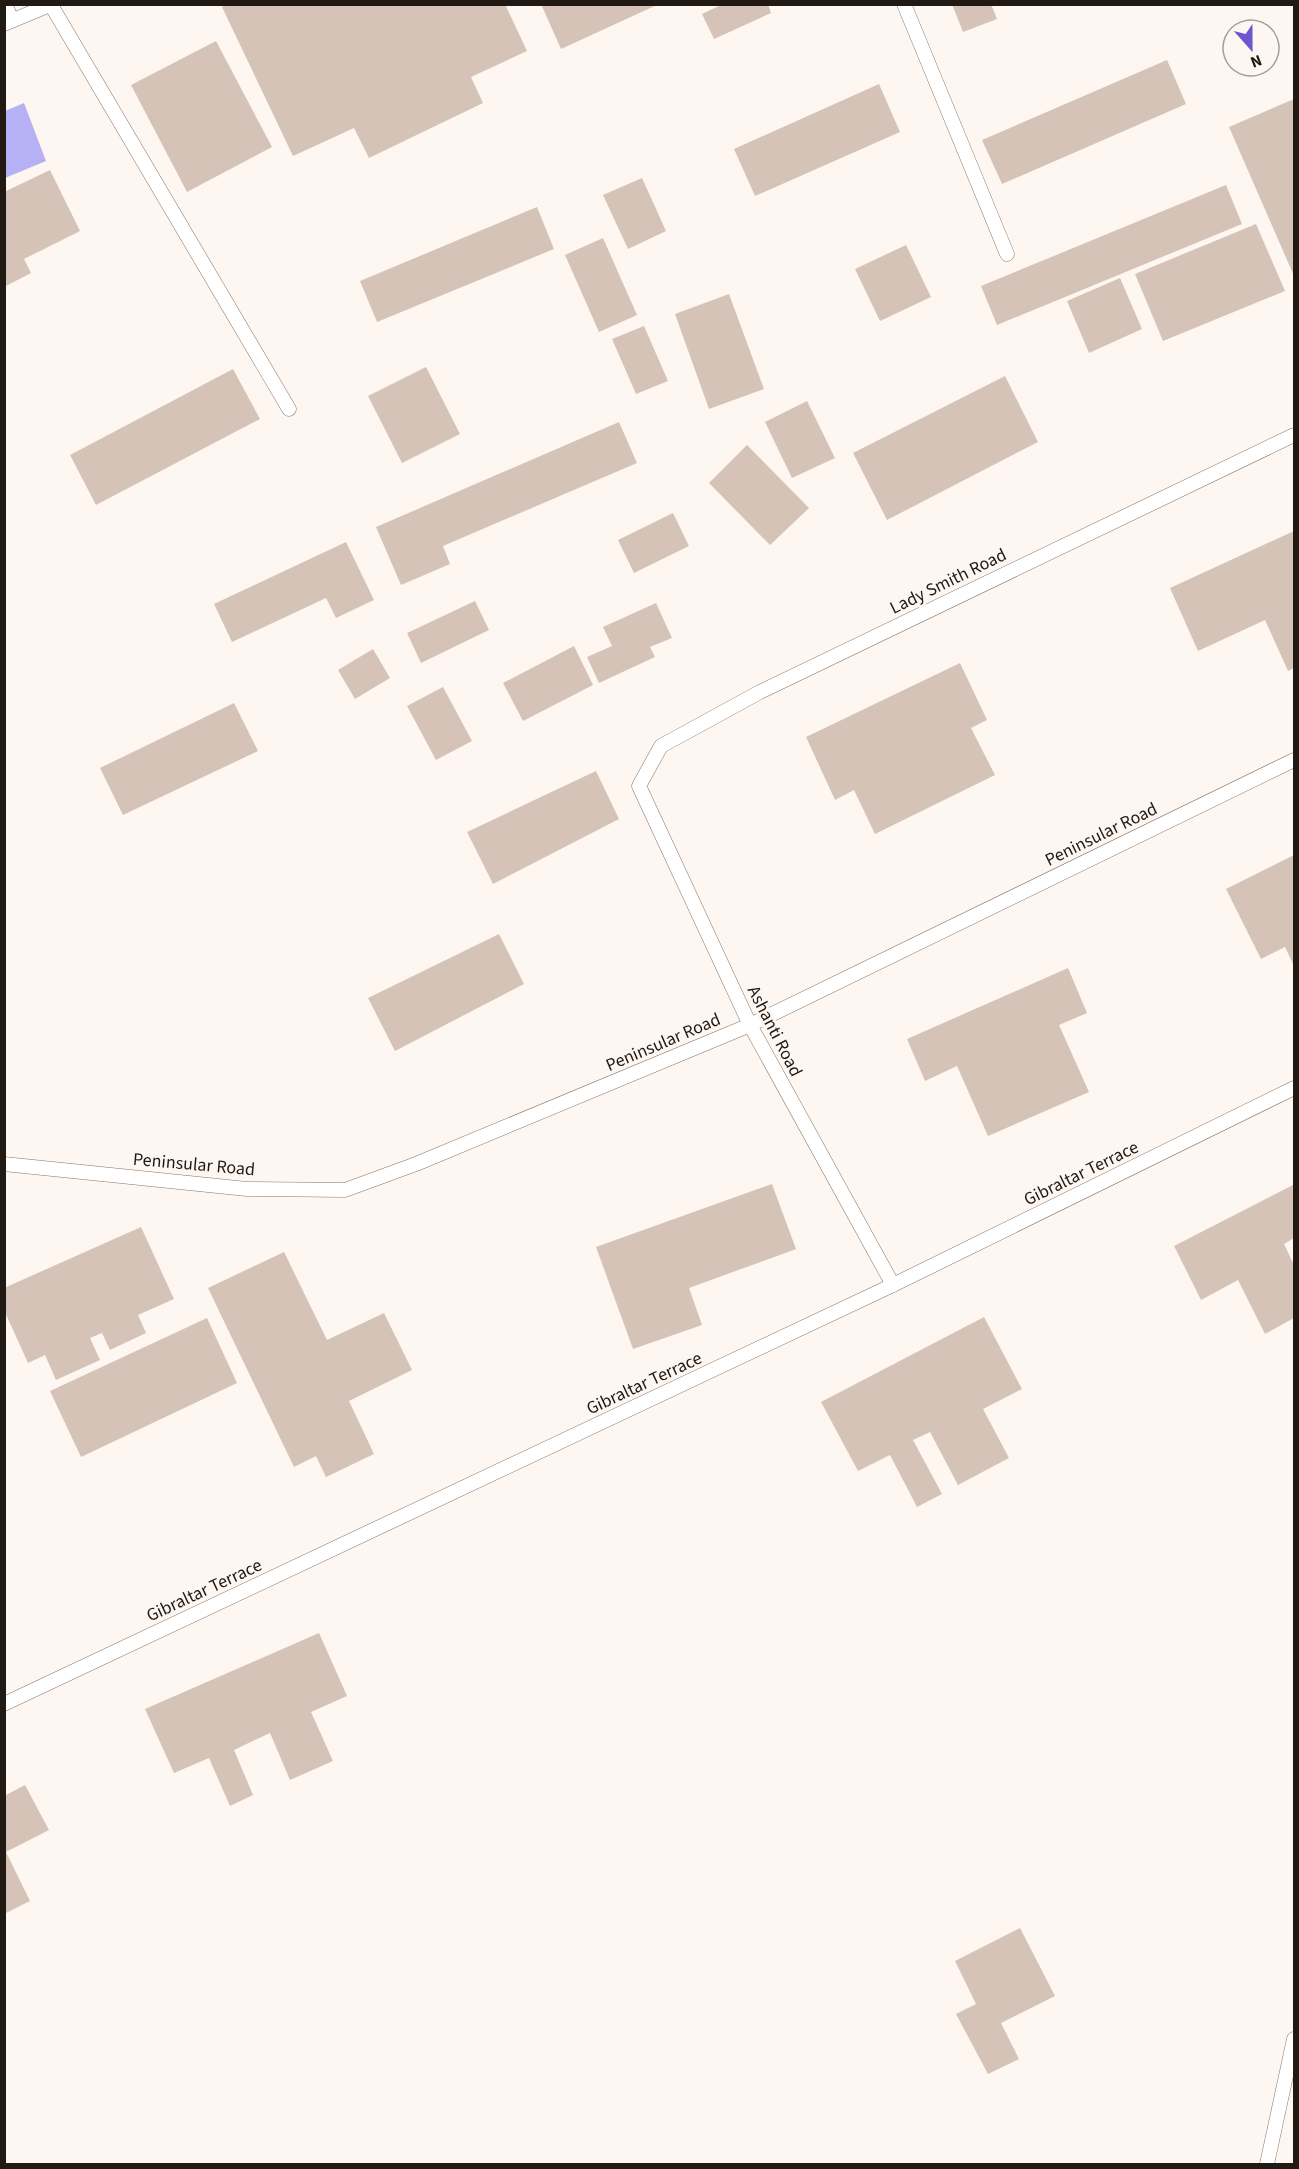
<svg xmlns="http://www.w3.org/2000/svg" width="1299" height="2169" font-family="'Source Sans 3',sans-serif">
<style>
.water{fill:#b5b1f4}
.building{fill:#d6c3b7}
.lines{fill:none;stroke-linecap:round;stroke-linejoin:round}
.service-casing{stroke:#87766a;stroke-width:15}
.service{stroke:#fff;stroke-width:14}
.labels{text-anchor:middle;stroke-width:6;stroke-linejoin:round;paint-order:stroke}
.street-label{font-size:18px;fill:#201914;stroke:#fef6f1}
</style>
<rect width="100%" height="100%" fill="#fef6f1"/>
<path class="water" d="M 24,103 L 46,161 L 5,178 L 5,111 Z"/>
<path class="building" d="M 227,4 L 505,4 L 527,51 L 471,77 L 483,103 L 369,158 L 354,128 L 293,156 L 222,7 Z
M 541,4 L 659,4 L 561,49 Z
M 723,4 L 768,4 L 771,13 L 714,39 L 702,14 Z
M 952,4 L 991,4 L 997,19 L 963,32 Z
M 216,41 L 272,147 L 187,192 L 131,85 Z
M 1167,60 L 1186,104 L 1002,184 L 982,140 Z
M 879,84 L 900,132 L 755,196 L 734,149 Z
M 1294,99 L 1294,276 L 1229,127 Z
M 50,170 L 80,231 L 24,259 L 31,273 L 4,287 L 4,192 Z
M 642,178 L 666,231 L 628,249 L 603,195 Z
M 1226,185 L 1242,224 L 997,325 L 981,286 Z
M 537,207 L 554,249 L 377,322 L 360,281 Z
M 1256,224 L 1285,291 L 1163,341 L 1135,274 Z
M 603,238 L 637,315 L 599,332 L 565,255 Z
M 906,245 L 931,297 L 880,321 L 855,269 Z
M 1120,278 L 1142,329 L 1089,353 L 1067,301 Z
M 729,294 L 764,389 L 709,409 L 675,314 Z
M 644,326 L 668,381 L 636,394 L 612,339 Z
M 426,367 L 460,434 L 402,463 L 368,396 Z
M 233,369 L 260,419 L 96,505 L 70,455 Z
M 1005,376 L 1038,442 L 887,520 L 853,453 Z
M 807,401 L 835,458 L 792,478 L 765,422 Z
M 619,422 L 637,463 L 443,546 L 450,564 L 401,585 L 376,527 Z
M 747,445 L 809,508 L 770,545 L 709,483 Z
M 673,513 L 689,546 L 634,573 L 618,540 Z
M 1294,531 L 1294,668 L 1288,671 L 1265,620 L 1198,651 L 1170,588 Z
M 346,542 L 374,600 L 336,618 L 326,598 L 232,642 L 214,604 Z
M 475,601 L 489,630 L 421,663 L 407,633 Z
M 656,603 L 672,638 L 650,647 L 655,657 L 599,683 L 587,657 L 612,646 L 603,627 Z
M 574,646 L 593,685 L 523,721 L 503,683 Z
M 373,649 L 390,678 L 355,699 L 338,670 Z
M 960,663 L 987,720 L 971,728 L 995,775 L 875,834 L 854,790 L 835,800 L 806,737 Z
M 443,687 L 472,741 L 436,760 L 407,706 Z
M 234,703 L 258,751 L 123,815 L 100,768 Z
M 596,771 L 619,819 L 493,884 L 467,832 Z
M 1294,855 L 1294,966 L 1285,947 L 1261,959 L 1226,889 Z
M 499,934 L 524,984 L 395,1051 L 368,998 Z
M 1068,968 L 1087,1013 L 1059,1025 L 1089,1092 L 988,1136 L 957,1066 L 925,1081 L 907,1039 Z
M 772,1184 L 796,1249 L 689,1288 L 702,1325 L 633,1349 L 596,1247 Z
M 1293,1185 L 1294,1238 L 1284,1244 L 1294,1265 L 1294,1318 L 1265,1334 L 1238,1280 L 1201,1300 L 1174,1246 Z
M 141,1227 L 174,1299 L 138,1315 L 146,1333 L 110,1350 L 102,1333 L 90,1338 L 100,1360 L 56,1380 L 45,1355 L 28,1363 L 4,1310 L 4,1288 Z
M 284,1252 L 327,1340 L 384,1313 L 412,1370 L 349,1401 L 374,1454 L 326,1477 L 316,1456 L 294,1467 L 208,1288 Z
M 984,1317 L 1022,1389 L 983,1409 L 1009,1458 L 958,1485 L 930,1432 L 913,1440 L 942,1494 L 917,1507 L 890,1455 L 858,1471 L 821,1402 Z
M 207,1318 L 237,1383 L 81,1457 L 50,1391 Z
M 319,1633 L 347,1696 L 311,1712 L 333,1761 L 290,1780 L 270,1733 L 234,1750 L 253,1795 L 230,1806 L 209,1758 L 174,1773 L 145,1709 Z
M 25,1785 L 49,1830 L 6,1852 L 30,1901 L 4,1914 L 4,1796 Z
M 1020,1928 L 1055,1996 L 1001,2023 L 1019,2059 L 988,2074 L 956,2014 L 976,2004 L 955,1961 Z"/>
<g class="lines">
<defs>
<path id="service" d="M 5,4 L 12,20
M 904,4 L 1007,254
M 51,5 L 289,409
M 4,24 L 52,4
M 4,1164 L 247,1189 L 345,1190 L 416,1164 L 750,1025 L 1294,760
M 893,1285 L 750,1025 L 639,786 L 661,746 L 760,692 L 1294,435
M 4,1704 L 893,1285 L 1294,1088
M 1267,2164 L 1294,2039"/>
</defs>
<use href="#service" class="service-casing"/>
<use href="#service" class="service"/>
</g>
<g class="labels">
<g class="street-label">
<text transform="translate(948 581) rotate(-26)" y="6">Lady Smith Road</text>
<text transform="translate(1101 834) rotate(-26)" y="6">Peninsular Road</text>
<text transform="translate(775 1031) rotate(63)" y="6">Ashanti Road</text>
<text transform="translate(663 1042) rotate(-23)" y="6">Peninsular Road</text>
<text transform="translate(194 1164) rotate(5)" y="6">Peninsular Road</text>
<text transform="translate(1081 1173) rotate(-26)" y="6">Gibraltar Terrace</text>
<text transform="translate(644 1383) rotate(-25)" y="6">Gibraltar Terrace</text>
<text transform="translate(204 1590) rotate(-25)" y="6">Gibraltar Terrace</text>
</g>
</g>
<rect width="1299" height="2169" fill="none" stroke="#201914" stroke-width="12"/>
<g transform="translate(1251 48) rotate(159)"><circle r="28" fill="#fef6f1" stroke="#a59e99" stroke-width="1.5"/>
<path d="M0-4.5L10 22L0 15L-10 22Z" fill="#6c56d0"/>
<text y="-9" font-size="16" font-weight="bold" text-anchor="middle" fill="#201914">N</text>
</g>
</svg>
